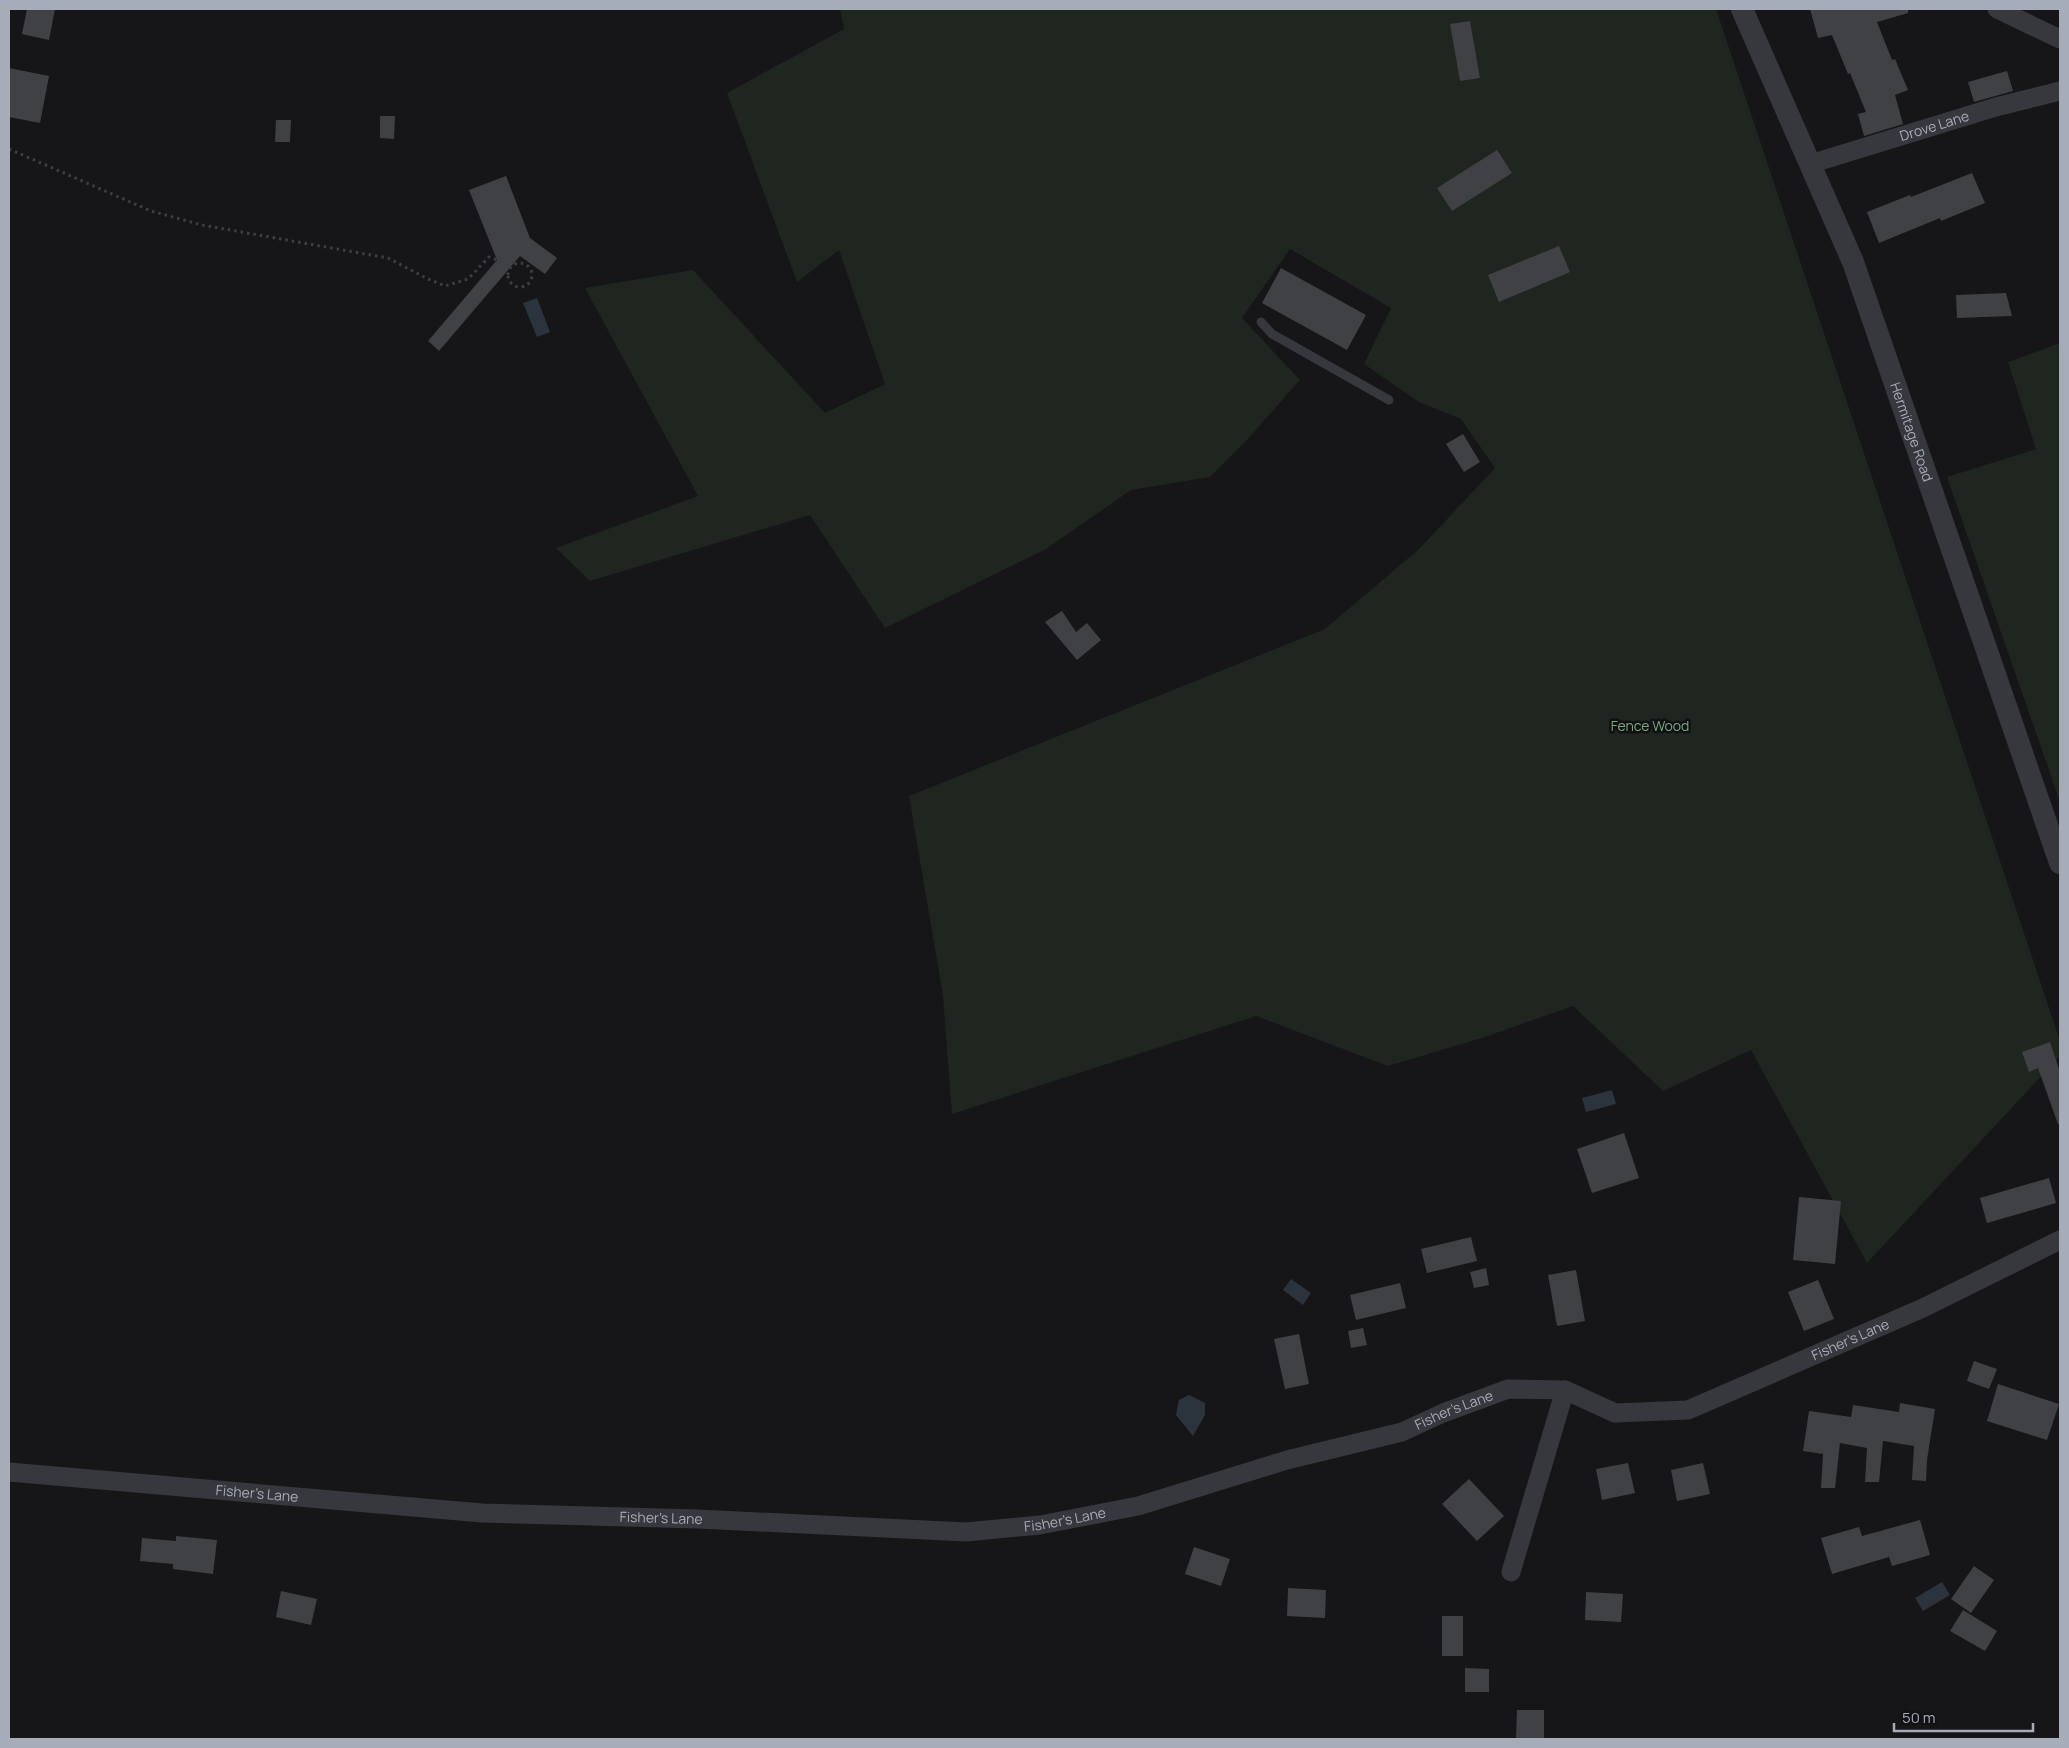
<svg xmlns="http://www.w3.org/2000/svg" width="2069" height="1748" font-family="Manrope,sans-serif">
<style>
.green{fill:#1e261f}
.water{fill:#2b343d}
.building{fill:#404145}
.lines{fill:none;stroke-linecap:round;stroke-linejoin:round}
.path{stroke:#3d3f44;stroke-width:3;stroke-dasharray:2.5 4;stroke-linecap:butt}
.service{stroke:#37383d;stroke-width:9}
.minor{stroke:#37383d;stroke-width:19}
.tertiary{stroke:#37383d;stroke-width:22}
.labels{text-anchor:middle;stroke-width:5;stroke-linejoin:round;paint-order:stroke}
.street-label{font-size:14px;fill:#a7acb9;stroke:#111113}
.park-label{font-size:14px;fill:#7da581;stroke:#111113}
</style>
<rect width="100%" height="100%" fill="#161618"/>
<path class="green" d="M 840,9 L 1716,9 L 2060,1041 L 2060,1056 L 1867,1263 L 1751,1050 L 1663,1091 L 1573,1006 L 1485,1037 L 1388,1066 L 1256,1016 L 952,1114 L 943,996 L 909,796 L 1325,629 L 1419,549 L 1495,468 L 1461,419 L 1419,402 L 1364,364 L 1391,308 L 1290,249 L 1242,318 L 1300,380 L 1246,441 L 1210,477 L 1131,490 L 1046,549 L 885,628 L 810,515 L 590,581 L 556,548 L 698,496 L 585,288 L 693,270 L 825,413 L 885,384 L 839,250 L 797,282 L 727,93 L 844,29 Z
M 2060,343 L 2060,802 L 1947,477 L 2036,449 L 2008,362 Z"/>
<path class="water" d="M 537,298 L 550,332 L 537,337 L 523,303 Z
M 1612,1090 L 1616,1104 L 1586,1112 L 1582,1098 Z
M 1291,1279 L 1311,1293 L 1303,1305 L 1283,1290 Z
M 1189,1395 L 1205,1403 L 1205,1415 L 1193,1436 L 1176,1415 L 1179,1400 Z
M 1942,1582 L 1950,1595 L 1923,1611 L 1915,1598 Z"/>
<path class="building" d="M 27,9 L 55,9 L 49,40 L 22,34 Z
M 1810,9 L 1908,9 L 1908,13 L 1877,22 L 1892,60 L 1895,59 L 1908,90 L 1895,95 L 1903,124 L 1864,136 L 1858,114 L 1866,112 L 1850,73 L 1848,74 L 1832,35 L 1818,38 Z
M 1470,21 L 1480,78 L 1460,81 L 1450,24 Z
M 9,68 L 49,76 L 40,123 L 9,117 Z
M 2007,71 L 2013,91 L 1974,102 L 1968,82 Z
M 380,116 L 395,116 L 394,139 L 380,138 Z
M 276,120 L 291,120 L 290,142 L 275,142 Z
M 1497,150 L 1512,173 L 1452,211 L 1437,188 Z
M 1972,173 L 1985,203 L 1941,221 L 1940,218 L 1879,243 L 1867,212 L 1910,195 L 1911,197 Z
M 506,176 L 530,238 L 557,258 L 545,274 L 520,256 L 439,351 L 428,341 L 497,260 L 469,190 Z
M 1559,246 L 1570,272 L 1499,302 L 1488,275 Z
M 1281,268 L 1366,315 L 1347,350 L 1262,303 Z
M 2006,293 L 2012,316 L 1957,318 L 1956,295 Z
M 1463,434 L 1480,462 L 1464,472 L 1446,444 Z
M 1062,611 L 1076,632 L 1087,623 L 1101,640 L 1077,660 L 1045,622 Z
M 2050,1042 L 2060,1072 L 2060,1124 L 2058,1124 L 2038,1068 L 2029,1072 L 2022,1052 Z
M 1624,1133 L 1639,1178 L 1592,1193 L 1577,1149 Z
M 2049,1178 L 2056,1203 L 1987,1223 L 1980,1198 Z
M 1799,1197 L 1841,1201 L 1835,1264 L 1793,1260 Z
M 1471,1237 L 1477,1261 L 1427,1273 L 1421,1249 Z
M 1486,1268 L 1489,1285 L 1474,1288 L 1470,1272 Z
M 1576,1270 L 1585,1321 L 1557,1326 L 1548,1275 Z
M 1818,1280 L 1834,1319 L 1804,1331 L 1788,1292 Z
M 1400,1283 L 1406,1308 L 1356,1320 L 1350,1295 Z
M 1363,1328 L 1367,1345 L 1351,1348 L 1348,1331 Z
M 1299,1334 L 1309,1384 L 1285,1389 L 1274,1339 Z
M 1974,1361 L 1997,1369 L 1989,1389 L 1967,1381 Z
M 1998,1384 L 2059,1404 L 2047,1440 L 1987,1421 Z
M 1900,1403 L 1935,1409 L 1927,1460 L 1926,1481 L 1912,1480 L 1914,1446 L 1883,1441 L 1879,1482 L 1865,1482 L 1867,1448 L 1840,1443 L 1835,1488 L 1821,1488 L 1823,1454 L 1803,1451 L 1809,1411 L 1851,1417 L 1853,1405 L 1899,1412 Z
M 1628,1463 L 1635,1493 L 1602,1500 L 1596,1469 Z
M 1703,1463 L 1710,1494 L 1677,1501 L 1671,1470 Z
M 1469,1479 L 1504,1516 L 1477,1541 L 1442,1504 Z
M 1920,1520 L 1930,1555 L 1892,1566 L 1889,1557 L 1832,1574 L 1821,1538 L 1859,1527 L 1862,1536 Z
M 176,1536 L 217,1540 L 213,1574 L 173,1569 L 173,1564 L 140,1561 L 142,1538 L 176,1541 Z
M 1194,1547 L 1230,1559 L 1221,1586 L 1185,1574 Z
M 1974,1566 L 1994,1580 L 1971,1613 L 1951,1599 Z
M 1288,1588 L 1326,1590 L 1325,1618 L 1287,1616 Z
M 281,1591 L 317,1599 L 311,1625 L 276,1617 Z
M 1586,1592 L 1623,1594 L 1621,1622 L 1585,1620 Z
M 1963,1610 L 1997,1631 L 1985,1651 L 1950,1631 Z
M 1442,1616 L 1463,1616 L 1463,1656 L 1442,1656 Z
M 1465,1668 L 1489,1669 L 1489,1692 L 1465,1692 Z
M 1517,1710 L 1544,1710 L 1544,1739 L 1516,1739 Z"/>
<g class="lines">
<path class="path" d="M 9,149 L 151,211 L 202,225 L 388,258 L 428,279 L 445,286 L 468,279 L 489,257 L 512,265
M508 275a12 12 0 1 1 24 0a12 12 0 1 1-24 0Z"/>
<path class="service" d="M 1261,322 L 1272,334 L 1389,400"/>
<g class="minor">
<path d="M 1997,9 L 2060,39"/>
<path id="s1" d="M 1810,164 L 1996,107 L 2060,91"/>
<path id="s2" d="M 9,1472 L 482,1513 L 698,1519 L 966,1532 L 1040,1525 L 1138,1506 L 1287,1460 L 1402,1432 L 1443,1413 L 1508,1389 L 1565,1390 L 1615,1413 L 1688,1410 L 1923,1308 L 2060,1240"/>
<path d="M 1511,1572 L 1565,1390"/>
</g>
<path class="tertiary" id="s3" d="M 1742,9 L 1853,262 L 2060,863"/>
</g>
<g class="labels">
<g class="street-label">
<text dy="5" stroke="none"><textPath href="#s1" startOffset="130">Drove Lane</textPath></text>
<text dy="5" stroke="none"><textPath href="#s3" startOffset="456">Hermitage Road</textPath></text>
<text dy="5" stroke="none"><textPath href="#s2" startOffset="1884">Fisher's Lane</textPath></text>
<text dy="5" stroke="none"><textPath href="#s2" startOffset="1464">Fisher's Lane</textPath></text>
<text dy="5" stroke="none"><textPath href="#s2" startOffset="249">Fisher's Lane</textPath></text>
<text dy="5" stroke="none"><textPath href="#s2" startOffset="654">Fisher's Lane</textPath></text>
<text dy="5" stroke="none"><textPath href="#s2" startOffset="1059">Fisher's Lane</textPath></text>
</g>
<g class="park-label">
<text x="1650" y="731">Fence Wood</text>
</g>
</g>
<rect width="2069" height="1748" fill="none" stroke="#a7acb9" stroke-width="20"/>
<path d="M1894 1723v8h139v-8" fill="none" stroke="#a7acb9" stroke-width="2.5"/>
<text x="1902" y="1723" font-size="15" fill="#a7acb9" stroke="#111113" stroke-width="4" paint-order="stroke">50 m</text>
</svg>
